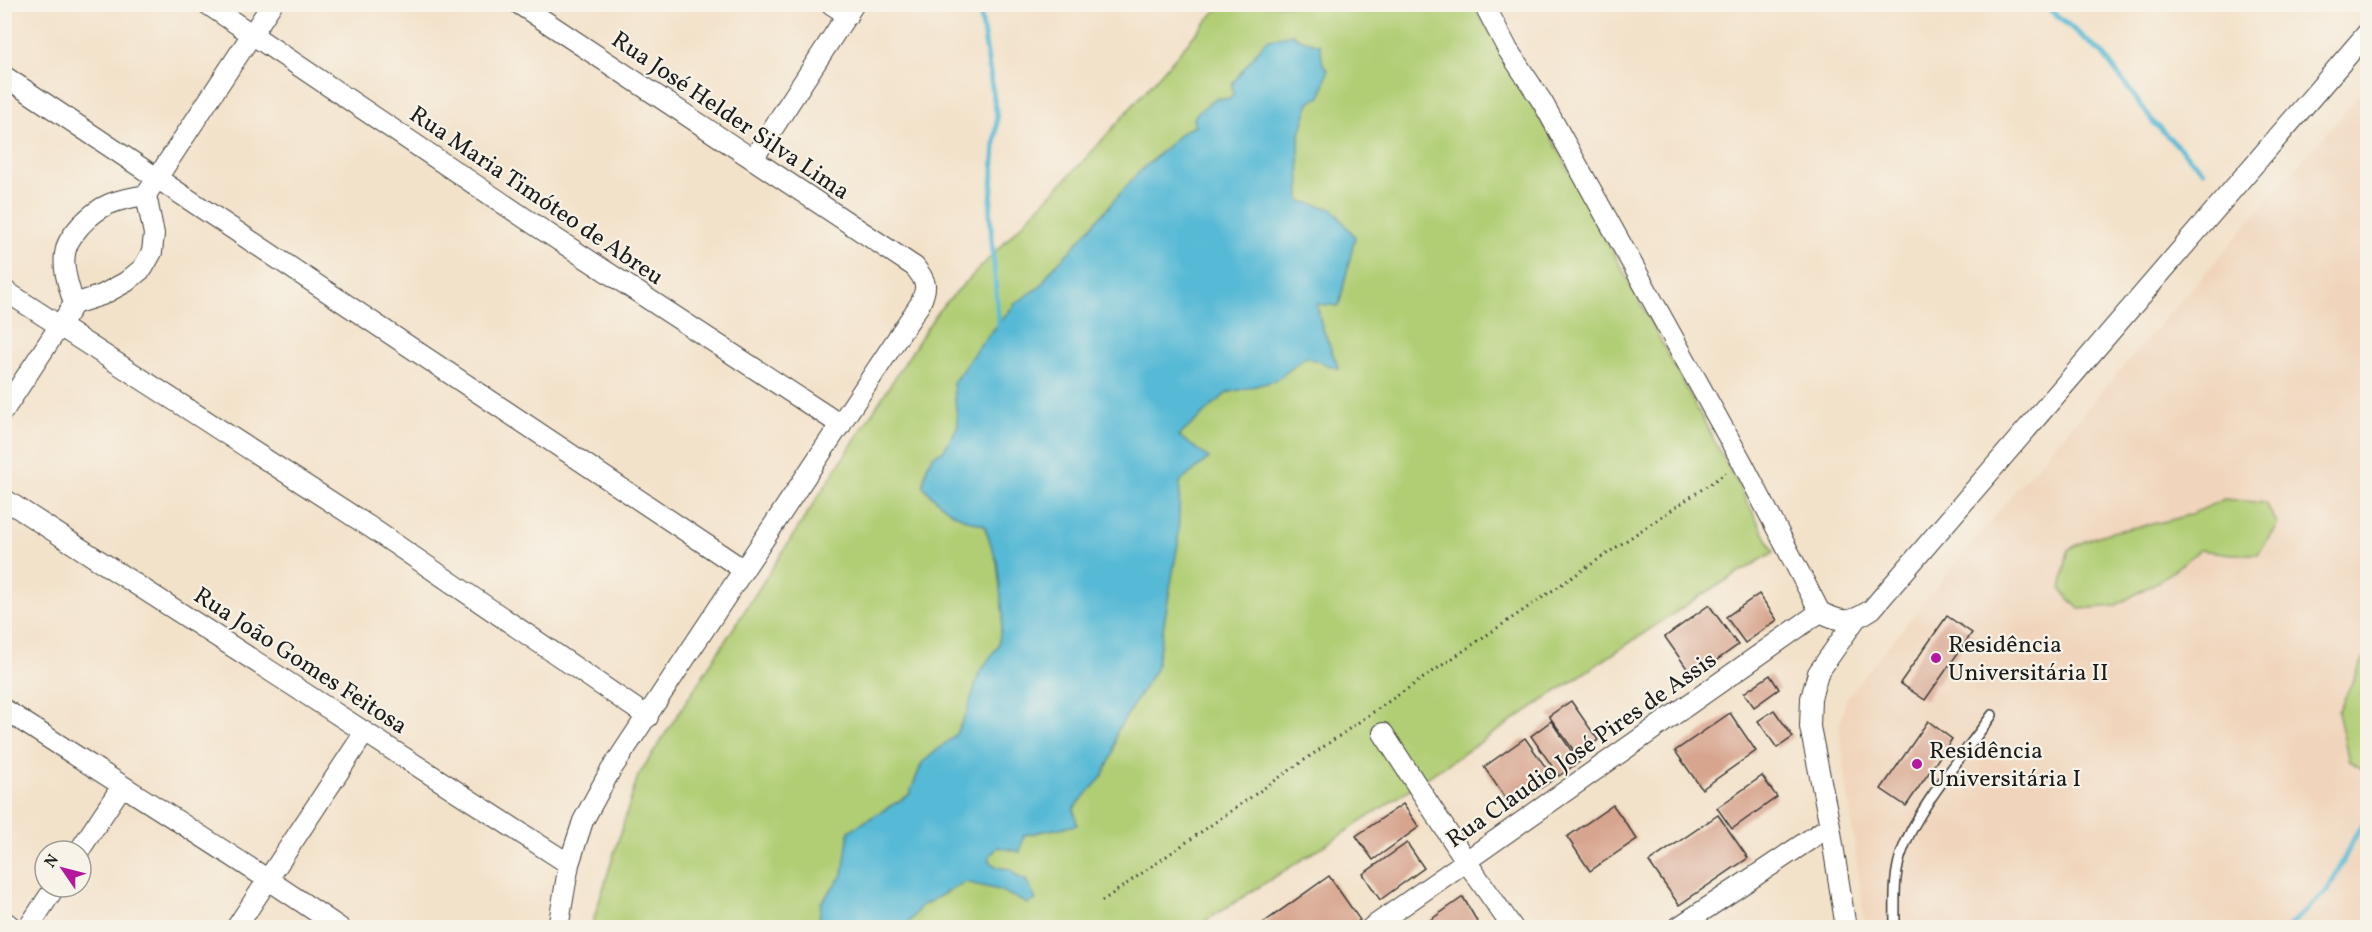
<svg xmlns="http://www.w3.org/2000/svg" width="2372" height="932" font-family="Vollkorn,serif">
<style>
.built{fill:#f0d5bc}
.green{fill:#b1ce75;stroke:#667548;stroke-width:1.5}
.water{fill:#56b9d5;stroke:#396a78;stroke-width:1.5}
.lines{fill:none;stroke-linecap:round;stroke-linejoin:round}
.stream{stroke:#56b9d5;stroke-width:5}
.building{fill:#d7a48e}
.lane-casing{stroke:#3c3a36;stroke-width:12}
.street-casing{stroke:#3c3a36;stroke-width:22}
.path{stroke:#3c3a36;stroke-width:3;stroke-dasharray:1.5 4.5;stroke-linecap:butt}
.lane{stroke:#fff;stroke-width:9}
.street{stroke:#fff;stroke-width:20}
.poi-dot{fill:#b5179e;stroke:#f7f3e8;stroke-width:2}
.labels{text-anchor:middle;stroke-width:4.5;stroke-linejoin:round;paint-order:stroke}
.street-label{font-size:24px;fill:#1c1c1c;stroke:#f7f3e8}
.poi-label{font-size:24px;fill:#1c1c1c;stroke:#f7f3e8;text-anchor:start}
</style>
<rect width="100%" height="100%" fill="#f7f3e8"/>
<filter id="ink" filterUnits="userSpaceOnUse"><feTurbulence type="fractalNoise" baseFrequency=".0167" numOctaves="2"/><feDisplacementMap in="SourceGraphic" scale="12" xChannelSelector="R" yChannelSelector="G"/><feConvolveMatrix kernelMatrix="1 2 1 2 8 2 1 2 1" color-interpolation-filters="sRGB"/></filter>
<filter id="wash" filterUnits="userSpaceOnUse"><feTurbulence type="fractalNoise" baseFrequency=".008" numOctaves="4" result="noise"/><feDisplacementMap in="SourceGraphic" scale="24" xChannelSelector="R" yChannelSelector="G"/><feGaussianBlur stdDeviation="1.35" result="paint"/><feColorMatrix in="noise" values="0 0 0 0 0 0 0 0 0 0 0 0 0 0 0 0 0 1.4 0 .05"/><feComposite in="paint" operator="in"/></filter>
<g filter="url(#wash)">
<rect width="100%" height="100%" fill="#f3e2ca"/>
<path class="built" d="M 2367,86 L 2367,927 L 1865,927 L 1839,727 L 1846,698 L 2015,491 Z"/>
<path class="green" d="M 1221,5 L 1474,5 L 1558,149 L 1774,552 L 1697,598 L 1347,831 L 1196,927 L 591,928 L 638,776 L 938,311 L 1089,155 Z
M 2224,499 L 2265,503 L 2278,524 L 2258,554 L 2232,554 L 2200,550 L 2162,579 L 2115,606 L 2079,609 L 2061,590 L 2068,550 C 2104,527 2145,529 2185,516 C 2198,512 2211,505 2224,499 Z
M 2367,651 L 2367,772 L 2349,761 L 2338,712 Z"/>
<path class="water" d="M 1292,34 L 1300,39 L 1320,45 L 1323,64 L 1328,70 L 1321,97 L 1309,102 L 1299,138 L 1300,201 L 1333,209 L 1355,237 L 1339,306 L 1317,304 L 1321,324 L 1339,369 L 1306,357 L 1275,381 L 1227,393 L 1179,436 L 1209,458 L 1180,482 L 1178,544 L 1156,669 L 1117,731 L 1113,754 L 1102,777 L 1074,808 L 1077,825 L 1024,835 L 1020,852 L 998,847 L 989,857 C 992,868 1001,868 1011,869 L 1018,877 L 1026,880 L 1036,900 L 1028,904 L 999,890 L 965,882 L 920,907 L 906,927 L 818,927 L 821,903 L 843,874 L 849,831 L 909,795 L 922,763 L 955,735 L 967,712 L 979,673 L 998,646 L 1003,616 L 997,562 L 984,525 C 956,518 942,508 923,486 L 927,466 L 933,456 L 944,450 L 958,426 L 953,383 L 977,349 L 1016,303 L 1041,286 L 1050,271 L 1070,251 L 1136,175 L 1185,130 L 1195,126 L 1193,119 L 1198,112 L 1216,98 L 1230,99 L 1233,94 L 1232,84 L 1266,40 Z"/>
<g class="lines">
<path class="stream" d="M 979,4 L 997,118 L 990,214 L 999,330
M 2043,4 L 2103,54 L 2154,123 L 2203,171
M 2287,928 L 2328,890 L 2359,829 L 2368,821"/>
</g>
<g id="blocks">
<path class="building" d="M 1759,594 L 1777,620 L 1745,643 L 1726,617 Z
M 1709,605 L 1738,645 L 1693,677 L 1665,637 Z
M 1947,616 L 1972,633 L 1925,700 L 1900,683 Z
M 1770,675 L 1779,689 L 1754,707 L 1744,693 Z
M 1571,701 L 1598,740 L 1577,755 L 1549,716 Z
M 1774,710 L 1793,737 L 1777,748 L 1758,721 Z
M 1730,713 L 1756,751 L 1702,789 L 1675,751 Z
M 1551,721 L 1579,762 L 1559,776 L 1531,736 Z
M 1928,721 L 1952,739 L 1906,806 L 1881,789 Z
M 1525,738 L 1554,779 L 1512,808 L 1484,767 Z
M 1762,776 L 1777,797 L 1732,829 L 1717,808 Z
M 1403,804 L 1419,827 L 1373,860 L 1356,836 Z
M 1613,805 L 1637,839 L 1590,871 L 1567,837 Z
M 1718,815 L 1748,858 L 1679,905 L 1649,862 Z
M 1407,843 L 1424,868 L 1380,900 L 1363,874 Z
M 1329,876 L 1360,920 L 1350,928 L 1256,928 Z
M 1463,897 L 1481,928 L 1433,928 L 1429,921 Z"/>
</g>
</g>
<g filter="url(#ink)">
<use href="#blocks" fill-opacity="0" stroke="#3c3a36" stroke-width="1.5"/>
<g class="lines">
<defs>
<path id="lane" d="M 1895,928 C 1895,902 1893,873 1903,849 C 1919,806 1965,753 1992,715"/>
<path id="street" d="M 207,4 L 532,223 L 841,425
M 519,4 L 915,267 C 927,283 928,286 920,304 L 609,773 L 583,821 L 569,864 L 558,928
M 831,4 L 848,15
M 1484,4 L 1508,50 L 1543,103 L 1742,462 L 1820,612 C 1843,623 1850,624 1872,609 L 2368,32
M 4,76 L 744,570
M 753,159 L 854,4
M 4,290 L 370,527 L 648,717
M 74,304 C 69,287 61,266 66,249 C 68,240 75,232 81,225 C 102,203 116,200 146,195
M 4,410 L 74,304 L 102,295 L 126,282 L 143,268 L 152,252 L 154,234 L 146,195 L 272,4
M 4,499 L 569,864
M 4,709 C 116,783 230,852 340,928
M 1383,733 L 1466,861 L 1513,928
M 79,851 L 122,786
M 4,921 L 13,928
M 28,928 L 55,887
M 236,928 L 365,732
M 1371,928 L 1820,612
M 1677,928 L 1830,826
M 1846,928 L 1830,826 L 1810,727 L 1811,698 L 1818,673 L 1855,620"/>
</defs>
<use href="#lane" class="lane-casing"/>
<use href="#street" class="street-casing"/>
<path class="path" d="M 1102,901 L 1382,706 L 1726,473"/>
<use href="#lane" class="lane"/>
<use href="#street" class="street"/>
</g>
</g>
<g class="poi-dot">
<circle cx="1936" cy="658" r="6"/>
<circle cx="1917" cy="764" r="6"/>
</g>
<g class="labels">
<g class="street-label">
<text transform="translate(731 115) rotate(34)" y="8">Rua José Helder Silva Lima</text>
<text transform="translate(537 195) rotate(34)" y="8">Rua Maria Timóteo de Abreu</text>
<text transform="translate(301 660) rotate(33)" y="8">Rua João Gomes Feitosa</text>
<text transform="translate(1581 749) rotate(-35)" y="8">Rua Claudio José Pires de Assis</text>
</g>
<g class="poi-label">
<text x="1948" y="652">Residência<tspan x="1948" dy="28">Universitária II</tspan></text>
<text x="1929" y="758">Residência<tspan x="1929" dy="28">Universitária I</tspan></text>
</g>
</g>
<rect width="2372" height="932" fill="none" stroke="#f7f3e8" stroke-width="24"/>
<g transform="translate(63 869) rotate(305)"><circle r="28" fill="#f7f3e8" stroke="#9f9d96" stroke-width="1.5"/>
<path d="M0-4.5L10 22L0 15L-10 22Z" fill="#b5179e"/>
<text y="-9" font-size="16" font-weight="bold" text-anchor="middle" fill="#1c1c1c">N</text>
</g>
</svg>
